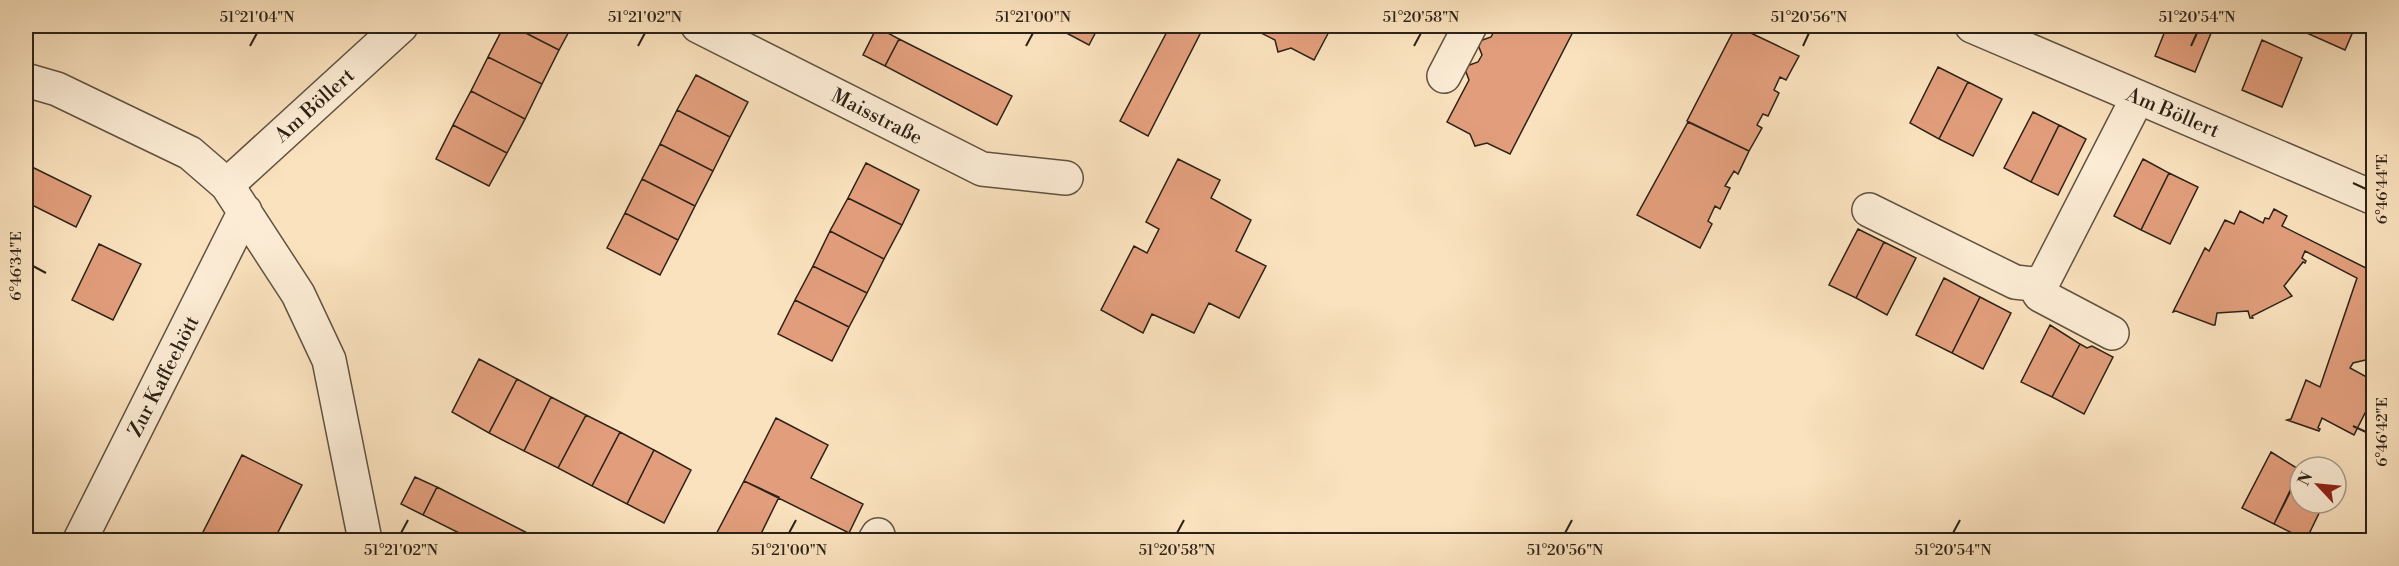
<svg xmlns="http://www.w3.org/2000/svg" width="2399" height="566" font-family="'Libre Bodoni',serif">
<style>
.building{fill:#e29e7c;stroke:#2d2217;stroke-width:1.5}
.lines{fill:none;stroke-linecap:round;stroke-linejoin:round}
.minor-casing{stroke:#605241;stroke-width:36}
.minor{stroke:#fcecd5;stroke-width:33}
.ticks{fill:none;stroke:#2d2217;stroke-width:2}
.labels{text-anchor:middle;stroke-width:6;stroke-linejoin:round;paint-order:stroke}
.street-label{font-size:20px;fill:#2d2217;stroke:#fcecd5}
.neatline{fill:none;stroke:#2d2217;stroke-width:2}
.ticks-label{font-size:15px;text-anchor:middle;fill:#2d2217}
</style>
<rect width="100%" height="100%" fill="#fae2be"/>
<filter id="stains"><feTurbulence type="fractalNoise" baseFrequency=".00333" numOctaves="4"/><feColorMatrix values="0 0 0 0 .2 0 0 0 0 .09 0 0 0 0 .02 0 0 0 .5 -.17"/></filter>
<radialGradient id="worn" r=".72"><stop offset=".6" stop-color="#630" stop-opacity="0"/><stop offset="1" stop-color="#630" stop-opacity=".3"/></radialGradient>
<path class="building" d="M 504,26 L 512,26 L 559,50 L 542,84 L 488,57 Z
M 512,26 L 572,26 L 559,50 Z
M 1056,26 L 1099,26 L 1089,45 L 1055,27 Z
M 1170,26 L 1184,26 L 1200,34 L 1148,136 L 1120,121 Z
M 1184,26 L 1203,26 L 1199,33 Z
M 1252,26 L 1332,26 L 1314,60 L 1291,48 L 1278,52 L 1275,40 L 1251,28 Z
M 1497,26 L 1576,26 L 1510,154 L 1487,143 L 1475,146 L 1470,134 L 1447,122 L 1469,80 L 1464,67 L 1478,62 L 1482,55 L 1477,42 L 1491,37 Z
M 1736,26 L 1799,56 L 1786,80 L 1780,77 L 1774,90 L 1779,93 L 1768,116 L 1763,114 L 1757,125 L 1762,128 L 1749,151 L 1687,121 Z
M 2167,26 L 2214,26 L 2195,72 L 2155,56 Z
M 2291,26 L 2359,26 L 2355,27 L 2345,50 Z
M 877,27 L 899,39 L 885,66 L 863,55 Z
M 899,39 L 1012,96 L 997,125 L 885,66 Z
M 2262,40 L 2302,58 L 2282,107 L 2242,90 Z
M 488,57 L 542,84 L 525,119 L 471,91 Z
M 1938,67 L 1968,82 L 1939,139 L 1910,123 Z
M 696,75 L 748,102 L 730,137 L 677,110 Z
M 1968,82 L 2002,99 L 1973,156 L 1939,139 Z
M 471,91 L 525,119 L 507,153 L 453,125 Z
M 677,110 L 730,137 L 713,171 L 660,144 Z
M 2033,112 L 2059,125 L 2031,182 L 2004,168 Z
M 1688,122 L 1749,151 L 1738,174 L 1734,171 L 1725,186 L 1730,188 L 1720,209 L 1715,206 L 1708,221 L 1712,224 L 1700,248 L 1637,215 Z
M 453,125 L 507,153 L 489,186 L 436,159 Z
M 2059,125 L 2086,139 L 2058,195 L 2031,182 Z
M 660,144 L 713,171 L 695,206 L 642,179 Z
M 1178,159 L 1220,180 L 1211,198 L 1251,220 L 1236,251 L 1266,266 L 1239,318 L 1209,303 L 1194,333 L 1152,314 L 1143,333 L 1101,310 L 1134,246 L 1147,253 L 1159,229 L 1146,222 Z
M 2143,159 L 2169,173 L 2141,230 L 2114,216 Z
M 866,163 L 919,190 L 902,225 L 848,198 Z
M 30,166 L 91,196 L 76,227 L 26,202 L 26,177 Z
M 2169,173 L 2198,187 L 2170,244 L 2141,230 Z
M 642,179 L 695,206 L 678,240 L 625,213 Z
M 848,198 L 902,225 L 884,259 L 830,231 Z
M 2274,209 L 2287,216 L 2282,226 L 2374,272 L 2374,358 L 2353,363 L 2350,368 L 2374,381 L 2374,395 L 2354,435 L 2322,418 L 2318,428 L 2320,429 L 2319,431 L 2287,420 L 2291,419 L 2306,380 L 2320,387 L 2357,278 L 2305,251 L 2302,258 L 2306,261 L 2305,263 L 2303,262 L 2284,286 L 2292,296 L 2252,316 L 2253,318 L 2250,318 L 2248,311 L 2217,313 L 2215,325 L 2213,325 L 2176,311 L 2173,312 L 2205,248 L 2209,251 L 2225,220 L 2234,224 L 2240,211 L 2263,223 L 2265,218 L 2269,219 Z
M 625,213 L 678,240 L 660,275 L 607,248 Z
M 1858,229 L 1884,242 L 1856,298 L 1829,285 Z
M 830,231 L 884,259 L 867,293 L 813,266 Z
M 1884,242 L 1916,258 L 1887,315 L 1856,298 Z
M 99,244 L 141,264 L 113,320 L 72,300 Z
M 813,266 L 867,293 L 849,327 L 795,300 Z
M 1944,278 L 1980,297 L 1952,353 L 1916,335 Z
M 1980,297 L 2011,313 L 1983,369 L 1952,353 Z
M 795,300 L 849,327 L 832,361 L 778,334 Z
M 2050,325 L 2080,344 L 2052,397 L 2021,382 Z
M 2080,344 L 2087,348 L 2092,346 L 2113,357 L 2084,414 L 2052,397 Z
M 479,359 L 517,379 L 489,433 L 452,412 Z
M 517,379 L 551,397 L 524,451 L 489,433 Z
M 551,397 L 586,415 L 558,468 L 524,451 Z
M 586,415 L 620,432 L 592,486 L 558,468 Z
M 776,418 L 828,445 L 811,478 L 863,504 L 849,533 L 744,481 Z
M 620,432 L 654,450 L 627,504 L 592,486 Z
M 654,450 L 691,470 L 664,523 L 627,504 Z
M 2271,452 L 2300,470 L 2274,524 L 2242,508 Z
M 242,455 L 302,485 L 274,540 L 199,540 Z
M 2300,473 L 2300,503 L 2324,503 L 2306,540 L 2274,524 Z
M 415,477 L 437,487 L 423,515 L 401,504 Z
M 744,481 L 779,497 L 758,540 L 713,540 Z
M 437,487 L 541,540 L 473,540 L 423,515 Z"/>
<g class="lines">
<defs>
<path id="minor" d="M 698,26 L 982,169 L 1066,178
M 1972,26 L 2374,198
M 1444,76 L 1470,26
M 26,80 L 57,89 L 190,153 L 227,185 L 298,294 L 329,360 L 365,540
M 227,185 L 401,26
M 1869,210 L 2015,282 L 2033,284 L 2044,280 L 2138,97
M 2033,284 L 2040,295 L 2112,333
M 80,540 L 245,211
M 875,540 L 878,535"/>
</defs>
<use href="#minor" class="minor-casing"/>
<use href="#minor" class="minor"/>
</g>
<path class="ticks" d="M 250,46 L 257,33M 638,46 L 645,33M 1026,46 L 1033,33M 1414,46 L 1421,33M 1803,46 L 1809,33M 2191,46 L 2197,33M 2353,183 L 2366,189M 33,266 L 46,273M 2353,426 L 2366,432M 401,533 L 408,520M 789,533 L 796,520M 1177,533 L 1184,520M 1565,533 L 1572,520M 1953,533 L 1960,520"/>
<g class="labels">
<g class="street-label">
<text transform="translate(314 105) rotate(-42)" y="7">Am Böllert</text>
<text transform="translate(2173 112) rotate(23)" y="7">Am Böllert</text>
<text transform="translate(877 116) rotate(27)" y="7">Maisstraße</text>
<text transform="translate(163 376) rotate(-63)" y="7">Zur Kaffeehött</text>
</g>
</g>
<rect width="2399" height="566" fill="none" stroke="#fae2be" stroke-width="66"/>
<g transform="translate(2318 485) rotate(296)"><circle r="28" fill="#fcecd5" stroke="#a99b89" stroke-width="1.5"/>
<path d="M0-4.5L10 22L0 15L-10 22Z" fill="#8f2418"/>
<text y="-9" font-size="16" font-weight="bold" text-anchor="middle" fill="#2d2217">N</text>
</g>
<rect x="33" y="33" width="2333" height="500" class="neatline"/>
<g class="ticks-label">
<text x="257" y="22">51°21'04"N</text>
<text x="645" y="22">51°21'02"N</text>
<text x="1033" y="22">51°21'00"N</text>
<text x="1421" y="22">51°20'58"N</text>
<text x="1809" y="22">51°20'56"N</text>
<text x="2197" y="22">51°20'54"N</text>
<text transform="translate(2382 189) rotate(-90)" y="5">6°46'44"E</text>
<text transform="translate(16 266) rotate(-90)" y="5">6°46'34"E</text>
<text transform="translate(2382 432) rotate(-90)" y="5">6°46'42"E</text>
<text x="401" y="555">51°21'02"N</text>
<text x="789" y="555">51°21'00"N</text>
<text x="1177" y="555">51°20'58"N</text>
<text x="1565" y="555">51°20'56"N</text>
<text x="1953" y="555">51°20'54"N</text>
</g>
<rect width="100%" height="100%" filter="url(#stains)"/>
<rect width="100%" height="100%" fill="url(#worn)"/>
</svg>
